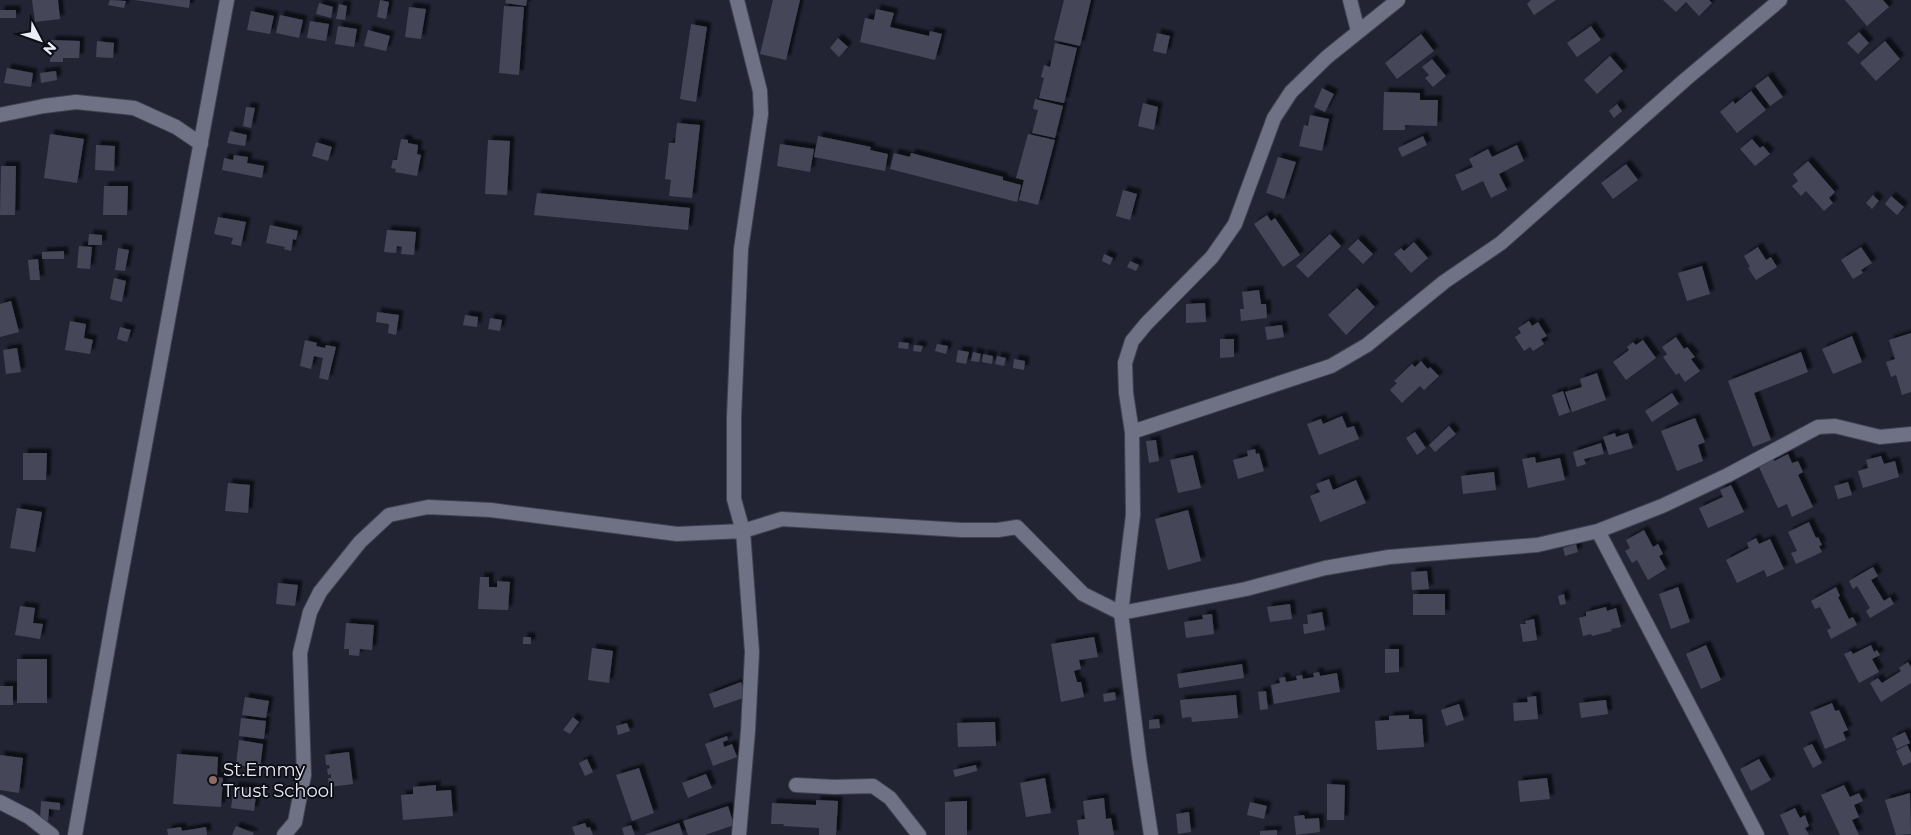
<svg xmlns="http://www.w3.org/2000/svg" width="1911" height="835" font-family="Montserrat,sans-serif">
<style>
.building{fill:#454659;filter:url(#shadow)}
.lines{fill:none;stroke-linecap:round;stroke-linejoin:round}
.street-casing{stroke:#414251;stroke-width:16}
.street{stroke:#6f7185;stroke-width:14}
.education-dot{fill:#8d6e63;stroke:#0d0e15;stroke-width:2}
.labels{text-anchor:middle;stroke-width:4;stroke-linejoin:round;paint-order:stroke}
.poi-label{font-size:18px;fill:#eaebf7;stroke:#0d0e15;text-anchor:start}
</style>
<defs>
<filter id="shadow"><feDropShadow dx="4.5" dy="-4.5" stdDeviation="1" flood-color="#0009"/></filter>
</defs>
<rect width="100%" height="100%" fill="#222434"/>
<path class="building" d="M 32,0 L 58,0 L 60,19 L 35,22 Z
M 110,0 L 126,1 L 124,8 L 108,5 Z
M 135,0 L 190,0 L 189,8 Z
M 380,0 L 389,2 L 386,19 L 377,17 Z
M 506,0 L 527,0 L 526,6 L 505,3 Z
M 773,0 L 800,0 L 786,60 L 760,54 Z
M 1064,0 L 1091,0 L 1080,46 L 1054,40 Z
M 1531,0 L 1556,0 L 1534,15 L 1527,4 Z
M 1663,0 L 1709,0 L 1712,3 L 1699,16 L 1686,2 L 1676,12 Z
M 1845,0 L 1883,0 L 1889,7 L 1867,26 Z
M 319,3 L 333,7 L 331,18 L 316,14 Z
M 339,4 L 347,6 L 345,20 L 336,19 Z
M 504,6 L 524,7 L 519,75 L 499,73 Z
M 409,7 L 426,9 L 421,39 L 405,37 Z
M 876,9 L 894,13 L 890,27 L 929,36 L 930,31 L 942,34 L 935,60 L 860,42 L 865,18 L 874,20 Z
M 0,10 L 16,10 L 16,18 L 0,18 Z
M 251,11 L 274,16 L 270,34 L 247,30 Z
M 280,15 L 303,20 L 299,38 L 276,33 Z
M 310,21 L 329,24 L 326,41 L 307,38 Z
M 691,24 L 707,27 L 696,102 L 680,99 Z
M 338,26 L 357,29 L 354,47 L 335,44 Z
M 1591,26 L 1601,40 L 1577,57 L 1567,43 Z
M 368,30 L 390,36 L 386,51 L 364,46 Z
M 1859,32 L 1869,43 L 1858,54 L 1847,43 Z
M 1157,33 L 1170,36 L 1166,54 L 1153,51 Z
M 1421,34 L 1434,51 L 1397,79 L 1385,63 Z
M 838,38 L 848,47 L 839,57 L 830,48 Z
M 51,40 L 80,41 L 79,58 L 63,58 L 63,62 L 50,62 Z
M 97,41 L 114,43 L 113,58 L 96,57 Z
M 1885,41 L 1900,59 L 1876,81 L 1860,63 Z
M 1055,43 L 1077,48 L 1064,103 L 1039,98 L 1044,78 L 1041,77 L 1044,65 L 1050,67 Z
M 1610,56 L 1623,71 L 1597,94 L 1584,80 Z
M 1432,59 L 1446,76 L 1433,87 L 1425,78 L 1429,75 L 1422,67 Z
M 7,68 L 33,73 L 31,87 L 4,83 Z
M 56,71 L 57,80 L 41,83 L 40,73 Z
M 1768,76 L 1783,97 L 1770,106 L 1755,86 Z
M 1322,88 L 1334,94 L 1325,112 L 1314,107 Z
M 1751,91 L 1766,110 L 1737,133 L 1720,112 L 1733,101 L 1735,104 Z
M 1384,92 L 1420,93 L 1420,100 L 1438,100 L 1437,126 L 1405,125 L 1405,130 L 1383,130 Z
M 1035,99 L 1063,106 L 1055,138 L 1032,133 L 1038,110 L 1033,109 Z
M 1143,103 L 1158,107 L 1154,130 L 1138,126 Z
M 1617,104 L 1622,111 L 1614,118 L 1609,111 Z
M 246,107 L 255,108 L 251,128 L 243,126 Z
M 1310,115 L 1329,119 L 1322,151 L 1299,146 L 1304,125 L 1308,126 Z
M 677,123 L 700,125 L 692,198 L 669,196 L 671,180 L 665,179 L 669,143 L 675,143 Z
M 230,131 L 247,135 L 245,146 L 227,143 Z
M 50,134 L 84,139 L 77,183 L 44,178 Z
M 1028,134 L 1055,140 L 1038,205 L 1019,200 L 1024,180 L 1016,178 Z
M 818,136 L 871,147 L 870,150 L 888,154 L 885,171 L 814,157 Z
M 1423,136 L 1427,145 L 1402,157 L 1398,148 Z
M 401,139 L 408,140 L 408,143 L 418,145 L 417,154 L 421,155 L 417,176 L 395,172 L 396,169 L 391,168 L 393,160 L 397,160 Z
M 1752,139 L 1760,148 L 1763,146 L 1770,154 L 1755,166 L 1740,149 Z
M 488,140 L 510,141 L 507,195 L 485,194 Z
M 316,142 L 332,147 L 328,161 L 312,156 Z
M 780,144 L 814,149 L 810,172 L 777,166 Z
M 96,145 L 115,146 L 114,171 L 95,170 Z
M 1517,145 L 1524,161 L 1499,174 L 1507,190 L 1491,198 L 1483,181 L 1462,191 L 1455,175 L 1473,167 L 1469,159 L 1488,149 L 1492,157 Z
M 894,153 L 910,157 L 911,153 L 1003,177 L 1003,180 L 1021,185 L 1017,202 L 890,169 Z
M 234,155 L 248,157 L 247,163 L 264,166 L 262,178 L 222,170 L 224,158 L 233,160 Z
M 1278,157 L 1296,162 L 1284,199 L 1266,193 Z
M 1808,161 L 1835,192 L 1829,198 L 1833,203 L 1824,211 L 1806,191 L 1801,196 L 1792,186 L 1798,181 L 1793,174 Z
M 1626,164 L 1638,180 L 1613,199 L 1601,183 Z
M 1,166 L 16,166 L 15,215 L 0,215 Z
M 104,186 L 128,186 L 127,215 L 103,215 Z
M 1123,190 L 1137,194 L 1130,220 L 1116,216 Z
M 537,193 L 690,208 L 688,230 L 534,215 Z
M 1873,195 L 1879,201 L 1872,209 L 1866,203 Z
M 1891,196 L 1904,207 L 1897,215 L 1885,204 Z
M 1267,215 L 1271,221 L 1275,218 L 1300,255 L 1283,267 L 1254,224 Z
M 218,217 L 246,222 L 241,246 L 231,244 L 233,238 L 214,234 Z
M 270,225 L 298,231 L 296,240 L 293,239 L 291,251 L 284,249 L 285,247 L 266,243 Z
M 387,230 L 416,232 L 414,255 L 401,254 L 402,247 L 397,246 L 396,253 L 384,252 Z
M 89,234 L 102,235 L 102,245 L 88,245 Z
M 1330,234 L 1341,246 L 1308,278 L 1296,266 Z
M 1358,239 L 1373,254 L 1363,264 L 1348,249 Z
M 1414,242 L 1428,258 L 1411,273 L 1394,254 L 1401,248 L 1404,251 Z
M 79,246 L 92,247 L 90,269 L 77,268 Z
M 1758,247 L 1766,260 L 1771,257 L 1777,267 L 1756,280 L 1748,268 L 1750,267 L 1744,256 Z
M 1861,247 L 1872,263 L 1861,270 L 1863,273 L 1853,279 L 1841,260 Z
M 118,248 L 129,250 L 125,271 L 115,270 Z
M 64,251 L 64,259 L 42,259 L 42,252 Z
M 1104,254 L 1113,258 L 1110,265 L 1102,261 Z
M 38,259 L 40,280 L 30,280 L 28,260 Z
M 1130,261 L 1139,265 L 1136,271 L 1127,267 Z
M 1702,266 L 1710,294 L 1687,301 L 1678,273 Z
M 114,278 L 126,281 L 122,302 L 110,299 Z
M 1357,288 L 1375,307 L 1346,335 L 1328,315 Z
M 1259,290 L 1261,304 L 1266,304 L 1267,318 L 1241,321 L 1240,309 L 1244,309 L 1242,292 Z
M 11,301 L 19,332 L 0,337 L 0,304 Z
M 1205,303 L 1206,322 L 1186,323 L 1186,304 Z
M 377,312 L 399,315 L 396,335 L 388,333 L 389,324 L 376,322 Z
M 465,315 L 478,317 L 477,327 L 463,325 Z
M 490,318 L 502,320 L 500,331 L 488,329 Z
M 70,321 L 86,324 L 84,338 L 93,340 L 90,354 L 65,350 Z
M 1529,321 L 1532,326 L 1538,322 L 1547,336 L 1541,339 L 1544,344 L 1533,351 L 1530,347 L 1524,351 L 1515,337 L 1521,333 L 1518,328 Z
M 1282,325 L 1284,337 L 1267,340 L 1265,327 Z
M 120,327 L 131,330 L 127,342 L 117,339 Z
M 1911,333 L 1911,392 L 1902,395 L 1896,375 L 1891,377 L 1886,362 L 1895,359 L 1889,340 Z
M 1852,336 L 1862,362 L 1833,374 L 1822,349 Z
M 1676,337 L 1684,349 L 1687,347 L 1695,357 L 1691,359 L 1700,371 L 1685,382 L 1679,373 L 1676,375 L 1663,357 L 1667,354 L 1662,347 Z
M 1220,339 L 1234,339 L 1234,357 L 1220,358 Z
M 305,340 L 317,343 L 316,346 L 325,348 L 326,345 L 336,347 L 328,380 L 319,378 L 323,358 L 314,356 L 311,369 L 300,366 Z
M 1643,340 L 1656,358 L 1626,380 L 1613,362 L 1629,350 L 1627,347 L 1633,342 L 1636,345 Z
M 899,342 L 909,343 L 908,349 L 898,348 Z
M 937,344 L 948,346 L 946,354 L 935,351 Z
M 914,345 L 923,346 L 921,352 L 913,351 Z
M 17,348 L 21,372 L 6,374 L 3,350 Z
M 958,350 L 969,352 L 966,364 L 956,362 Z
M 973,352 L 981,354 L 979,362 L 971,361 Z
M 1801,352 L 1808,372 L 1754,393 L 1771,440 L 1753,447 L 1728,381 Z
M 983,354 L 993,356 L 992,364 L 982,362 Z
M 997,356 L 1006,358 L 1004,366 L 995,364 Z
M 1014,359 L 1025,361 L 1024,370 L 1013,368 Z
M 1421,361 L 1428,369 L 1430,367 L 1439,376 L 1424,390 L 1420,386 L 1402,403 L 1390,390 L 1397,383 L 1394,381 L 1412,364 L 1415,367 Z
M 1597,373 L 1606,400 L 1572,412 L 1565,392 L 1582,387 L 1580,379 Z
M 1563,391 L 1570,412 L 1559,416 L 1552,395 Z
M 1672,393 L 1679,404 L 1652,422 L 1645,411 Z
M 1342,416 L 1347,428 L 1354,426 L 1359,439 L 1319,455 L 1307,424 L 1321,419 L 1323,424 Z
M 1695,418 L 1705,442 L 1698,445 L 1703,461 L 1677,471 L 1661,431 Z
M 1449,426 L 1456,434 L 1435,452 L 1429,445 Z
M 1415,432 L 1426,448 L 1417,455 L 1406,438 Z
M 1615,433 L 1616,437 L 1628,433 L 1633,448 L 1609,455 L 1603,437 Z
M 1156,440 L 1159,461 L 1149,463 L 1146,441 Z
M 1601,443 L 1604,454 L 1584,459 L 1586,464 L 1577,467 L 1573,452 Z
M 1255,449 L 1256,454 L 1259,453 L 1264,471 L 1238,479 L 1233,460 L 1248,456 L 1247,451 Z
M 23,453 L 47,453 L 46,480 L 23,480 Z
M 1788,454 L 1792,463 L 1798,461 L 1803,472 L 1798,475 L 1813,507 L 1792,517 L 1787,504 L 1778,508 L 1758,465 L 1773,458 L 1774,461 Z
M 1193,455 L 1201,488 L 1178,493 L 1170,460 Z
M 1881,456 L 1884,464 L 1895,461 L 1899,477 L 1863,488 L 1858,471 L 1868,468 L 1866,460 Z
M 1535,457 L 1536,463 L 1560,458 L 1565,480 L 1528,488 L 1522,459 Z
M 1494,472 L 1496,490 L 1463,494 L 1461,476 Z
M 1329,479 L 1333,490 L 1356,480 L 1366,503 L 1320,522 L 1310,496 L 1320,492 L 1316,484 Z
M 1848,482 L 1852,495 L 1838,499 L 1834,486 Z
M 228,483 L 250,485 L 248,513 L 225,511 Z
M 1731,485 L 1744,512 L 1708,528 L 1699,508 L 1723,497 L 1720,490 Z
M 17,508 L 42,512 L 35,552 L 10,548 Z
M 1188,510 L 1201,561 L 1168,570 L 1155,519 Z
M 1809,522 L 1816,538 L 1818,537 L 1822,545 L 1819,546 L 1822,552 L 1796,564 L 1791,553 L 1797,551 L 1788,532 Z
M 1644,530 L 1653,547 L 1658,544 L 1663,554 L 1659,556 L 1666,569 L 1648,580 L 1637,560 L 1632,563 L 1625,551 L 1630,548 L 1626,540 Z
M 1756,538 L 1759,544 L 1770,539 L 1784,569 L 1767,577 L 1764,570 L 1737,583 L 1726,560 L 1749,548 L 1747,543 Z
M 1576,544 L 1578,552 L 1565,556 L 1563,548 Z
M 1873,567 L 1878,576 L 1871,580 L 1884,601 L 1890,597 L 1894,604 L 1870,618 L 1866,611 L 1870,608 L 1857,586 L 1853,589 L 1849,581 Z
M 1427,571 L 1429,589 L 1412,590 L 1411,572 Z
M 480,577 L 489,577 L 489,587 L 497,587 L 497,581 L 510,582 L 508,610 L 478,609 Z
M 278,583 L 298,585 L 295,606 L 276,604 Z
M 1678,587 L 1690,622 L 1671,629 L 1659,594 Z
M 1836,587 L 1840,596 L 1838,597 L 1849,619 L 1853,617 L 1857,625 L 1831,639 L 1827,630 L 1831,628 L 1820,607 L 1815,609 L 1811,601 Z
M 1413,594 L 1445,594 L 1445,615 L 1413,615 Z
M 1564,594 L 1566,604 L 1560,605 L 1558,596 Z
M 1290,604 L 1292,619 L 1270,622 L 1267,607 Z
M 20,606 L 35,608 L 33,623 L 43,624 L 40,639 L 15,635 Z
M 1606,607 L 1607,611 L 1616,608 L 1621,627 L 1611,629 L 1612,631 L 1592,636 L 1591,634 L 1583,636 L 1579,618 L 1586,616 L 1586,612 Z
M 1322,612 L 1325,630 L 1304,634 L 1303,624 L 1308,624 L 1307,615 Z
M 1212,614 L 1214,634 L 1186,638 L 1184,622 L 1203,619 L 1202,615 Z
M 1534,619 L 1537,640 L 1523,642 L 1520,624 L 1526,624 L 1525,621 Z
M 346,623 L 374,625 L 372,650 L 360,649 L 359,656 L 349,655 L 349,649 L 344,649 Z
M 523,637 L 531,637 L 531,644 L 523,644 Z
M 1094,637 L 1098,657 L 1079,660 L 1081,669 L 1074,671 L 1077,682 L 1081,682 L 1084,697 L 1061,702 L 1051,644 Z
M 1706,645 L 1721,680 L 1701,689 L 1686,654 Z
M 1871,645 L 1874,652 L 1877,650 L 1880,655 L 1872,659 L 1879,672 L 1859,683 L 1844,654 L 1851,651 L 1853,654 Z
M 592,648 L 613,651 L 609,683 L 588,680 Z
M 1385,649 L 1399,649 L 1399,672 L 1385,673 Z
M 17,659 L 47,659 L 47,703 L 17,703 Z
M 1908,662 L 1911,667 L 1911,683 L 1881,702 L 1870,683 L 1878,678 L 1882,683 L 1901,671 L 1899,668 Z
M 1242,664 L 1244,678 L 1179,688 L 1177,674 Z
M 1319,672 L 1320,676 L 1337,673 L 1340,692 L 1274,704 L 1271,685 L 1280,683 L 1279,678 L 1285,677 L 1286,682 L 1297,680 L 1296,676 L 1302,675 L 1303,679 L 1314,677 L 1313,673 Z
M 741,682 L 746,697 L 714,708 L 709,694 Z
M 0,686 L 13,686 L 13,705 L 0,705 Z
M 1266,691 L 1268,709 L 1260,710 L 1258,692 Z
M 1115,692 L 1116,700 L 1104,702 L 1103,694 Z
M 1236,695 L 1238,718 L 1192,722 L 1191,717 L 1182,718 L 1180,700 Z
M 1536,696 L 1538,719 L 1514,721 L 1513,703 L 1528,702 L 1527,697 Z
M 245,697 L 269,701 L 266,718 L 242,715 Z
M 1606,700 L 1608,714 L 1581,718 L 1579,703 Z
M 1832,703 L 1835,711 L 1839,710 L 1848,730 L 1843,732 L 1846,740 L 1825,749 L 1810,712 Z
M 1459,704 L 1464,720 L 1446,726 L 1441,710 Z
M 1409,715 L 1409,719 L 1422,719 L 1424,747 L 1377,750 L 1375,721 L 1389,720 L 1389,716 Z
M 573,717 L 579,722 L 570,734 L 563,730 Z
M 241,718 L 266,721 L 264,739 L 239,736 Z
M 1159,719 L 1160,728 L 1149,729 L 1149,720 Z
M 995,722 L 996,746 L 958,747 L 957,723 Z
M 627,723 L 630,731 L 618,735 L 616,726 Z
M 1905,732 L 1910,743 L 1897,749 L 1892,738 Z
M 727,736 L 728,740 L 723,742 L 724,747 L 732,744 L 737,757 L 713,766 L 705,744 Z
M 239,740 L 263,744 L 260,768 L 236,765 Z
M 1812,744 L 1822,763 L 1813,768 L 1803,748 Z
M 1907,745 L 1911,753 L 1911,762 L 1903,766 L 1896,751 Z
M 349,752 L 353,784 L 329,787 L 328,778 L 331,778 L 331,774 L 328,775 L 327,769 L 330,768 L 329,765 L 326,765 L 325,755 Z
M 177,754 L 218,757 L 217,777 L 223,778 L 221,807 L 173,804 Z
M 0,755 L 23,758 L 19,793 L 0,790 Z
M 587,759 L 593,772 L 585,776 L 579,763 Z
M 1759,759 L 1771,780 L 1751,791 L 1740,769 Z
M 976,765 L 977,771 L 955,777 L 953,770 Z
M 639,768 L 654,813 L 632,821 L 616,775 Z
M 706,774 L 712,788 L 688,798 L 682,783 Z
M 1045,778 L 1051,813 L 1026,817 L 1020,783 Z
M 1547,778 L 1550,799 L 1520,802 L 1518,781 Z
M 1327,784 L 1345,785 L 1344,820 L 1327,820 Z
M 436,785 L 436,791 L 451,790 L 453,816 L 403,820 L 401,795 L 413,794 L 413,787 Z
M 1844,785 L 1850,797 L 1859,793 L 1863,801 L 1854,805 L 1859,817 L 1852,820 L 1859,835 L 1840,835 L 1821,795 Z
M 234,786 L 257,789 L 254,811 L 231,808 Z
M 1910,793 L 1911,834 L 1896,835 L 1885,800 Z
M 1104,798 L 1106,819 L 1111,818 L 1114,835 L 1079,835 L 1077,820 L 1085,819 L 1083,801 Z
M 816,800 L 838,801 L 836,835 L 819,835 L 819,828 L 783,826 L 784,824 L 771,824 L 772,803 L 816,805 Z
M 41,801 L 60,803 L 60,810 L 49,809 L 48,821 L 40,820 Z
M 967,801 L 967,835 L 945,835 L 945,802 Z
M 1250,802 L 1267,806 L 1264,819 L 1247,815 Z
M 728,806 L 734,825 L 705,835 L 688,835 L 683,821 Z
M 1795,808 L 1800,818 L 1805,815 L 1809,826 L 1805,828 L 1809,835 L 1789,835 L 1780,815 Z
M 1189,812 L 1191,832 L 1178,834 L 1176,814 Z
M 1304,815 L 1305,819 L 1319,818 L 1320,832 L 1296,835 L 1294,816 Z
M 585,823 L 587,828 L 590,827 L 593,835 L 575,835 L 572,827 Z
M 679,823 L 683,835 L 644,835 Z
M 631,825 L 635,835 L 624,835 L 622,828 Z
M 236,826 L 254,833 L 253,835 L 232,835 Z
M 181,827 L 182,831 L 206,827 L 207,835 L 168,835 L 167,829 Z
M 1277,830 L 1277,835 L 1260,835 L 1260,831 Z"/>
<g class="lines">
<defs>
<path id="street" d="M 737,0 L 760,91 L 761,114 L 741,249 L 734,417 L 734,499 L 743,531 L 752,652 L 748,731 L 739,835
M 1350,0 L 1358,31
M 1398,0 L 1327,57 L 1291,92 L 1274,118 L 1235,224 L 1212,257 L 1146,324 L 1132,341 L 1125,363 L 1126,393 L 1132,432 L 1133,515 L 1121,613 L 1246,589 L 1325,568 L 1389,557 L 1537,545 L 1598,531 L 1662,506 L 1728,475 L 1818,427 L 1835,426 L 1880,437 L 1911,434
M 0,115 L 44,106 L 76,102 L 134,108 L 176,127 L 201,144
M 1132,432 L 1331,366 L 1367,345 L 1444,282 L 1501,243 L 1686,79 L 1780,0
M 1598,531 L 1757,835
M 796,785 L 834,787 L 873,786 L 890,798 L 919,835
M 0,802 L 29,817 L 52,835
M 75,835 L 116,602 L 227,0
M 284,835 L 295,822 L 304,775 L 300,653 L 310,612 L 320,592 L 360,542 L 389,515 L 428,507 L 491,510 L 677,534 L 743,531 L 782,519 L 961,530 L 998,530 L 1017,527 L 1083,594 L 1121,613 L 1139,757 L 1151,835"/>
</defs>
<use href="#street" class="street-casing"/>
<use href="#street" class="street"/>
</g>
<circle class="education-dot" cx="213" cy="780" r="5"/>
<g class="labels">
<g class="poi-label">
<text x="223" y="776">St.Emmy<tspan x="223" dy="21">Trust School</tspan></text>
</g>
</g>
<g transform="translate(40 40) rotate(131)" stroke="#0d0e15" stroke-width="4" paint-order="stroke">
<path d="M0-4L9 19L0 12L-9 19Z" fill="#eaebf7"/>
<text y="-8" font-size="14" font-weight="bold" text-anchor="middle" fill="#eaebf7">N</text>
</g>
</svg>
